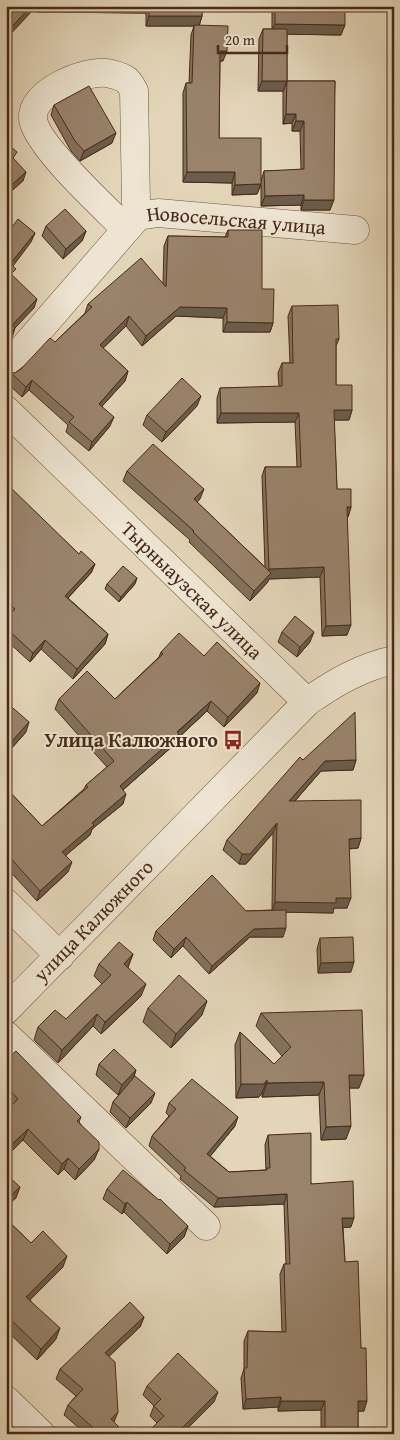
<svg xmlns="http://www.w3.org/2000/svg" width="400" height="1440" font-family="'Gentium Book Plus',serif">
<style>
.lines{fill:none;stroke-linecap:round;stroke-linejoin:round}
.minor-casing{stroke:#705540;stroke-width:29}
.minor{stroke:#ede4d1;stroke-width:28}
.wall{fill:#84715c;stroke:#492a18}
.shaded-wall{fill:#6b5c4b;stroke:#492a18}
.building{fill:#99836b;stroke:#492a18}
.labels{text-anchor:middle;stroke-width:4;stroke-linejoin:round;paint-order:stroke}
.street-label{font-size:20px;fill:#492a18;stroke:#ede4d1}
.poi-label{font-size:20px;font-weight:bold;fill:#492a18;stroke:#ede4d1;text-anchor:end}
</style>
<rect width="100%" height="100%" fill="#e3d5b8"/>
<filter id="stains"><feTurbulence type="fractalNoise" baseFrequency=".004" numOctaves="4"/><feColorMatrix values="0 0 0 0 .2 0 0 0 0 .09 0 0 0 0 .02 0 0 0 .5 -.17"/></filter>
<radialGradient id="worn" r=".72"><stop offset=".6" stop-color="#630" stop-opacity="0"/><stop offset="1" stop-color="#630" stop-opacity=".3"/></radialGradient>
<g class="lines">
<defs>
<g id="minor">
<path d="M 126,229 C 106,209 36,145 33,119 C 30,92 85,70 107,73 C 112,74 120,76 125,79 C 129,81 132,87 134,91 L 136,202 L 138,216"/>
<path id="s1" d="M 6,368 L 138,216 L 158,213 L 355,230"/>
<path id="s2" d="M 6,410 L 307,702"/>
<path d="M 6,903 L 60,956"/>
<path id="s3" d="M 6,1010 L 307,702 C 334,683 361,667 394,660"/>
<path d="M 6,1035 L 206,1226"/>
<path d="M 6,1400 L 41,1434"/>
</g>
</defs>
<use href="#minor" class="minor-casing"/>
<use href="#minor" class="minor"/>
</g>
<path class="wall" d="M 37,6 L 202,6 L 202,16 L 199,26 L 223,61 L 220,61 L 219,138 L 261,181 L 264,171 L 301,170 L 300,131 L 292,131 L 292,123 L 283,124 L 283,91 L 287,81 L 335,81 L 330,210 L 301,210 L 301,205 L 261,206 L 261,185 L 257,194 L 232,195 L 232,183 L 183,182 L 183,93 L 186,83 L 189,83 L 191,35 L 194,26 L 146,26 L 146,13 L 37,12 Z
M 272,6 L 345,6 L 341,35 L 287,34 L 287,81 L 283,91 L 258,91 L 259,39 L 263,29 L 272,29 Z
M 54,105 L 112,143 L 80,161 L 71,151 L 51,115 Z
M 46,226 L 86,231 L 82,241 L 63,259 L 42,236 Z
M 228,230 L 262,289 L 273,323 L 270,332 L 223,332 L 223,318 L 176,316 L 142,346 L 126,326 L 103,348 L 128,371 L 125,381 L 102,406 L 110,426 L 89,451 L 66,432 L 68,425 L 29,390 L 22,397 L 7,383 L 11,373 L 15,373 L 55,342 L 85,313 L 88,304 L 163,284 L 164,246 L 168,236 L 225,237 Z
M 292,306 L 339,339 L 336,346 L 336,385 L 352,410 L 349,420 L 334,420 L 337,489 L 351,507 L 348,517 L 347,517 L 347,635 L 322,636 L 320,577 L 269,579 L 267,583 L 250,601 L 189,542 L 190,540 L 123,481 L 127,471 L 200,499 L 197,502 L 265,567 L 262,476 L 265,467 L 297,467 L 295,422 L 217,423 L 217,398 L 220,388 L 279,387 L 278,373 L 282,363 L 290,363 L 288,316 Z
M 197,406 L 162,442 L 143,425 L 147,415 Z
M 6,485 L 79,554 L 95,564 L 91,573 L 68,598 L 108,634 L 105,644 L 73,679 L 41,649 L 30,662 L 6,640 L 6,619 L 8,616 L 6,614 Z
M 107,584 L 135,584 L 119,602 L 105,589 Z
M 282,632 L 310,642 L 297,657 L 278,642 Z
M 161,652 L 204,656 L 257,693 L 224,727 L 207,711 L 177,739 L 175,744 L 123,790 L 123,804 L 92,829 L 90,835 L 66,855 L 68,872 L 37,901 L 6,867 L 6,788 L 42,826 L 84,789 L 86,785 L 107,767 L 55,709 L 59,699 L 115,699 L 159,657 Z
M 6,701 L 26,732 L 10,750 L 6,747 Z
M 303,760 L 356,760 L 353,770 L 321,771 L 295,801 L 361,838 L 358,848 L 349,849 L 347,908 L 334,908 L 333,913 L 286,912 L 283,937 L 250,937 L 209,974 L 183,946 L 171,958 L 153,940 L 156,931 L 246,911 L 272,910 L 273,833 L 246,864 L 239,864 L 223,850 L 227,840 Z
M 320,938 L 351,972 L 318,973 L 317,949 Z
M 133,954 L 128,967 L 141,996 L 101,1034 L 93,1026 L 58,1063 L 34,1040 L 38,1027 L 66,1019 L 102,984 L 94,976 L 99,964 Z
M 148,1008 L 202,1015 L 171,1048 L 143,1022 Z
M 261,1013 L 359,1088 L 349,1088 L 346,1139 L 321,1140 L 319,1095 L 262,1097 L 262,1093 L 259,1097 L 236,1098 L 235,1045 L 240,1032 L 274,1064 L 282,1056 L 256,1026 Z
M 6,1060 L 81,1117 L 79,1122 L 99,1149 L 94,1160 L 75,1180 L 64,1169 L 58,1175 L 23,1140 L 6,1157 L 6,1111 L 11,1106 L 6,1101 Z
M 99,1064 L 136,1070 L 133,1079 L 151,1103 L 126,1128 L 110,1112 L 113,1102 L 129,1083 L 118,1095 L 96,1075 Z
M 169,1103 L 235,1126 L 210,1156 L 229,1172 L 266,1170 L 265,1145 L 268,1135 L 351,1227 L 343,1227 L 345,1262 L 361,1348 L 364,1411 L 358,1411 L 358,1434 L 321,1434 L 321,1410 L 278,1411 L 278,1407 L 243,1409 L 241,1378 L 244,1369 L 244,1341 L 248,1331 L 282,1332 L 280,1274 L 284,1264 L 286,1264 L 284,1204 L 214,1207 L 180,1179 L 181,1176 L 149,1146 L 152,1136 L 169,1116 L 166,1113 Z
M 107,1189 L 159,1200 L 188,1226 L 184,1237 L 167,1254 L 124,1212 L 122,1214 L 103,1199 Z
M 6,1219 L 31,1243 L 63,1267 L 30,1300 L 56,1339 L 37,1360 L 6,1330 Z
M 144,1317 L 140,1327 L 109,1356 L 114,1422 L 119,1434 L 86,1434 L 64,1415 L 68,1405 L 76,1396 L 56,1379 L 60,1369 Z
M 147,1386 L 214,1402 L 182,1434 L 146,1434 L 157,1423 L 150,1416 L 154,1406 L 143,1395 Z"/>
<path class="shaded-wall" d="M 31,6 L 35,6 L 33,10 L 6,39 L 6,33 Z
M 40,6 L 148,6 L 146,13 L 37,12 Z
M 149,16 L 202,16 L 199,26 L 146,26 Z
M 275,24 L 345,25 L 341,35 L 271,34 Z
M 220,51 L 227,51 L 223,61 L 216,61 Z
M 262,81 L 287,81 L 283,91 L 258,91 Z
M 286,114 L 296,114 L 292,123 L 283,124 Z
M 296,121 L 304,121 L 300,131 L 292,131 Z
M 116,133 L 112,143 L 80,161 L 84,151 Z
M 26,172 L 23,181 L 6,196 L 6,190 Z
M 187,172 L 235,172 L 232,183 L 183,182 Z
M 261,184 L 257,194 L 232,195 L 235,185 Z
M 304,195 L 301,205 L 261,206 L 265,196 Z
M 304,200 L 334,200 L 330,210 L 301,210 Z
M 86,231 L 82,241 L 63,259 L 66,249 Z
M 35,233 L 31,242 L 7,274 L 10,264 Z
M 37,299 L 34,308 L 15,328 L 12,338 L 6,344 L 6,338 L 12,325 Z
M 180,307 L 227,308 L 223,318 L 176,316 L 142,346 L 146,336 Z
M 129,316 L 126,326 L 96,355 L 100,345 Z
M 227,322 L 273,323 L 270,332 L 223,332 Z
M 128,371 L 125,381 L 96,413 L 99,404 Z
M 32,380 L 29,390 L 22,397 L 26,387 Z
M 201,396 L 197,406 L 162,442 L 166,432 Z
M 334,410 L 352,410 L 349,420 L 330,420 Z
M 221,413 L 299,413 L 295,422 L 217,423 Z
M 114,417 L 110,426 L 89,451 L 92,442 Z
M 204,489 L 200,499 L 191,509 L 194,499 Z
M 347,507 L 351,507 L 348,517 L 343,517 Z
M 95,564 L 91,573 L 61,605 L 65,596 Z
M 324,567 L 320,577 L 269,579 L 267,583 L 250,601 L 254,591 L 266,578 L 269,569 Z
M 137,578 L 135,584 L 119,602 L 121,597 Z
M 351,625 L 347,635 L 322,636 L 326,626 Z
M 314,632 L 310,642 L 297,657 L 300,647 Z
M 108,634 L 105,644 L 73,679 L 77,669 Z
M 45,640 L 41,649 L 30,662 L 33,653 Z
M 260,683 L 257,693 L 224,727 L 228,717 Z
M 211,701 L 207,711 L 177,739 L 175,744 L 116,796 L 120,786 Z
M 29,722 L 26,732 L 10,750 L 13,740 Z
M 356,760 L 353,770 L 321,771 L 286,811 L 289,801 L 325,761 Z
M 126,794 L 123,804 L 92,829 L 90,835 L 59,861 L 62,852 L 92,823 Z
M 277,823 L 273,833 L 246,864 L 239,864 L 242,854 Z
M 361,838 L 358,848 L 345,849 L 349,839 Z
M 72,862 L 68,872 L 37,901 L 40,891 Z
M 336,898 L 351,898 L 347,908 L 334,908 L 333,913 L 272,912 L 275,902 Z
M 286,928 L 283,937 L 250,937 L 209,974 L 212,966 L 254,929 Z
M 186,937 L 183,946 L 171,958 L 174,949 Z
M 133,954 L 128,967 L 119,976 L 124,964 Z
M 354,962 L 351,972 L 318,973 L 321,963 Z
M 146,984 L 141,996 L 101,1034 L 105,1022 Z
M 207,1001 L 202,1015 L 171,1048 L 176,1034 Z
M 97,1014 L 93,1026 L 58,1063 L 62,1050 Z
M 136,1070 L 133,1080 L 118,1095 L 122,1085 Z
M 349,1075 L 364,1075 L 359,1088 L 344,1088 Z
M 267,1080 L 262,1093 L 259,1097 L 236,1098 L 241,1084 Z
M 324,1082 L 319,1095 L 262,1097 L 267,1083 Z
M 155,1093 L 151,1103 L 126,1128 L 130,1118 Z
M 238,1117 L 235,1126 L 204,1164 L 207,1154 Z
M 351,1126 L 346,1139 L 321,1140 L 326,1127 Z
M 28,1129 L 23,1140 L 6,1157 L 6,1150 Z
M 99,1149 L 94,1160 L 75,1180 L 79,1169 Z
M 68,1158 L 64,1169 L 58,1175 L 62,1164 Z
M 20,1187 L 16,1198 L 6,1207 L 6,1200 Z
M 287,1194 L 284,1204 L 214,1207 L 218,1198 Z
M 127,1202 L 124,1212 L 122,1214 L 125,1204 Z
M 342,1218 L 354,1218 L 351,1227 L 339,1228 Z
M 188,1226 L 184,1237 L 167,1254 L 170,1244 Z
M 67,1256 L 63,1267 L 22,1308 L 26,1297 Z
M 144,1317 L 140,1327 L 102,1363 L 105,1353 Z
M 60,1328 L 56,1339 L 37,1360 L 41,1349 Z
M 218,1392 L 214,1402 L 182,1434 L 176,1434 Z
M 281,1397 L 278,1407 L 243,1409 L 246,1399 Z
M 281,1401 L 325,1401 L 321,1410 L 278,1411 Z
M 358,1401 L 367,1401 L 364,1411 L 355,1411 Z
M 118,1412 L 114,1422 L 111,1419 Z"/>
<path class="building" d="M 6,6 L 31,6 L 6,33 Z
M 149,6 L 202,6 L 202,16 L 149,16 Z
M 275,6 L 345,6 L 345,25 L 275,24 Z
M 194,25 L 228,26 L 227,51 L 220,51 L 219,138 L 261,138 L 261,184 L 235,185 L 235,172 L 187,172 L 186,83 L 192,83 Z
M 263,29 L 287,29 L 287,81 L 262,81 Z
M 287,81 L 335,81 L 334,200 L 304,200 L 304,195 L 265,196 L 264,171 L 304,169 L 304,121 L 296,121 L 296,114 L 286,114 Z
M 89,86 L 116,133 L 84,151 L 75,141 L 54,105 Z
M 10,146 L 17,152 L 13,158 L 26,172 L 6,190 L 6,149 Z
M 65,209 L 86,231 L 66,249 L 46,226 Z
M 18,219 L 35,233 L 10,264 L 16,269 L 11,274 L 37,299 L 12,325 L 15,328 L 6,338 L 6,235 Z
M 228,230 L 262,230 L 262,289 L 274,289 L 273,323 L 227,322 L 227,308 L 180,307 L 146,336 L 129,316 L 100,345 L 128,371 L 99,404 L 114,417 L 92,442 L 69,422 L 74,417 L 32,380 L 26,387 L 11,373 L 15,373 L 21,369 L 50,338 L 55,342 L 92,307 L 88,304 L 141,258 L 166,287 L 168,236 L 228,237 Z
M 338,305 L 339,339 L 336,339 L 336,385 L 352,385 L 352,410 L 334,410 L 337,489 L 351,489 L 351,507 L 347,507 L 351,625 L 326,626 L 324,567 L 269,569 L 265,467 L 301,467 L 299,413 L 221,413 L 220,388 L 282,386 L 282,363 L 293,363 L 292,306 Z
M 182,378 L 201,396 L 166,432 L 147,415 Z
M 153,444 L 204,489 L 194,499 L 271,573 L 254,591 L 193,532 L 194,531 L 127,471 Z
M 7,484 L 79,554 L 81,551 L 95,564 L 65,596 L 108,634 L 77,669 L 45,640 L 33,653 L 6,628 L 6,619 L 15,609 L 6,601 L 6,485 Z
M 123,566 L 137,578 L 121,597 L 107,584 Z
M 295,616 L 314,632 L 300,647 L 282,632 Z
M 179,633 L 204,656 L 217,642 L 260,683 L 228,717 L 211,701 L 177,732 L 179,734 L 120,786 L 126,794 L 92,823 L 94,825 L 62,852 L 72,862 L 40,891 L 6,853 L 6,788 L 42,826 L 88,787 L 86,785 L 114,761 L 59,699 L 87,671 L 115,699 L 163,654 L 161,652 Z
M 6,702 L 29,722 L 13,740 L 6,734 Z
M 355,712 L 356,760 L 325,761 L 289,801 L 361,800 L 361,838 L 349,839 L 351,898 L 336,898 L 336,903 L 275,902 L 277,823 L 250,854 L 242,854 L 227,840 L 300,757 L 303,760 Z
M 212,875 L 246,911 L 286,910 L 286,928 L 254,929 L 212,966 L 186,937 L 174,949 L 156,931 Z
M 353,937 L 354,962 L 321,963 L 320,938 Z
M 119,942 L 133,954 L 124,964 L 146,984 L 105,1022 L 97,1014 L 62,1050 L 38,1027 L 55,1010 L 66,1019 L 111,975 L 99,964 Z
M 179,975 L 207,1001 L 176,1034 L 148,1008 Z
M 362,1010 L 364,1075 L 349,1075 L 351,1126 L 326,1127 L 324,1082 L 267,1083 L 267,1080 L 264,1084 L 241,1084 L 240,1032 L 274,1064 L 291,1047 L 261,1013 Z
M 114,1049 L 136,1070 L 122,1085 L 99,1064 Z
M 16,1051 L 81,1117 L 77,1121 L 99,1142 L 99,1149 L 79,1169 L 68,1158 L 62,1164 L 28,1129 L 6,1150 L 6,1111 L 18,1099 L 6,1086 L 6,1060 Z
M 135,1076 L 155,1093 L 130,1118 L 113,1102 Z
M 192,1079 L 238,1117 L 207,1154 L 229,1172 L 267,1170 L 267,1168 L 270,1168 L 268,1135 L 311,1133 L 311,1184 L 353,1181 L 354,1218 L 342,1218 L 345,1262 L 358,1261 L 361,1348 L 366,1348 L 367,1401 L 358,1401 L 358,1434 L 325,1434 L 325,1401 L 281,1401 L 281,1397 L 246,1399 L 244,1368 L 247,1368 L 248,1331 L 286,1332 L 284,1264 L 290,1264 L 287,1194 L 218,1198 L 184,1170 L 186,1168 L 152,1136 L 176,1109 L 169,1103 Z
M 123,1170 L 159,1200 L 160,1199 L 188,1226 L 170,1244 L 127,1202 L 125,1204 L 107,1189 Z
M 6,1174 L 20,1187 L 6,1200 Z
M 6,1219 L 31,1243 L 43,1231 L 67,1256 L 26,1297 L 60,1328 L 41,1349 L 6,1315 Z
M 130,1302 L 144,1317 L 105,1353 L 115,1362 L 118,1412 L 111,1419 L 118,1426 L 119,1434 L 100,1434 L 68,1405 L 83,1389 L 60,1369 Z
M 178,1353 L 218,1392 L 177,1433 L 178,1434 L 146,1434 L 164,1416 L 154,1406 L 161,1399 L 147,1386 Z"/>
<defs>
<symbol id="bus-bare" viewBox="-9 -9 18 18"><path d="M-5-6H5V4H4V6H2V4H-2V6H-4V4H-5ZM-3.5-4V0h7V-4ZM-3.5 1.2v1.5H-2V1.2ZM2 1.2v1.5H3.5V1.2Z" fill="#8f2418" stroke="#ede4d1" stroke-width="2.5" paint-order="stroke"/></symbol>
</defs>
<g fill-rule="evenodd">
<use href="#bus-bare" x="219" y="726" width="28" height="28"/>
</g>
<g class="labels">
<g class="street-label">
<text dy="7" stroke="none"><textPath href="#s1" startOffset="300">Новосельская улица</textPath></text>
<text dy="7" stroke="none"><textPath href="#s2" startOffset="259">Тырныаузская улица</textPath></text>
<text dy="7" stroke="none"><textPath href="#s3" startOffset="125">улица Калюжного</textPath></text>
</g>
<g class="poi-label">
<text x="218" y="747">Улица Калюжного</text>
</g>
</g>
<rect width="400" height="1440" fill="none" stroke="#e3d5b8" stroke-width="25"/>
<rect x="8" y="8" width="385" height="1425" fill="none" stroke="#492a18" stroke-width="2.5"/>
<rect x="12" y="12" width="375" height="1415" fill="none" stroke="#492a18"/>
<path d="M218 45v8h69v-8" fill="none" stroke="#492a18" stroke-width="2.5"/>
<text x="225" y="45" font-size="15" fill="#492a18" stroke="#ede4d1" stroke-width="4" paint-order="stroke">20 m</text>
<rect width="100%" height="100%" filter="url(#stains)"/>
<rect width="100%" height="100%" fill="url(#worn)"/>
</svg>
